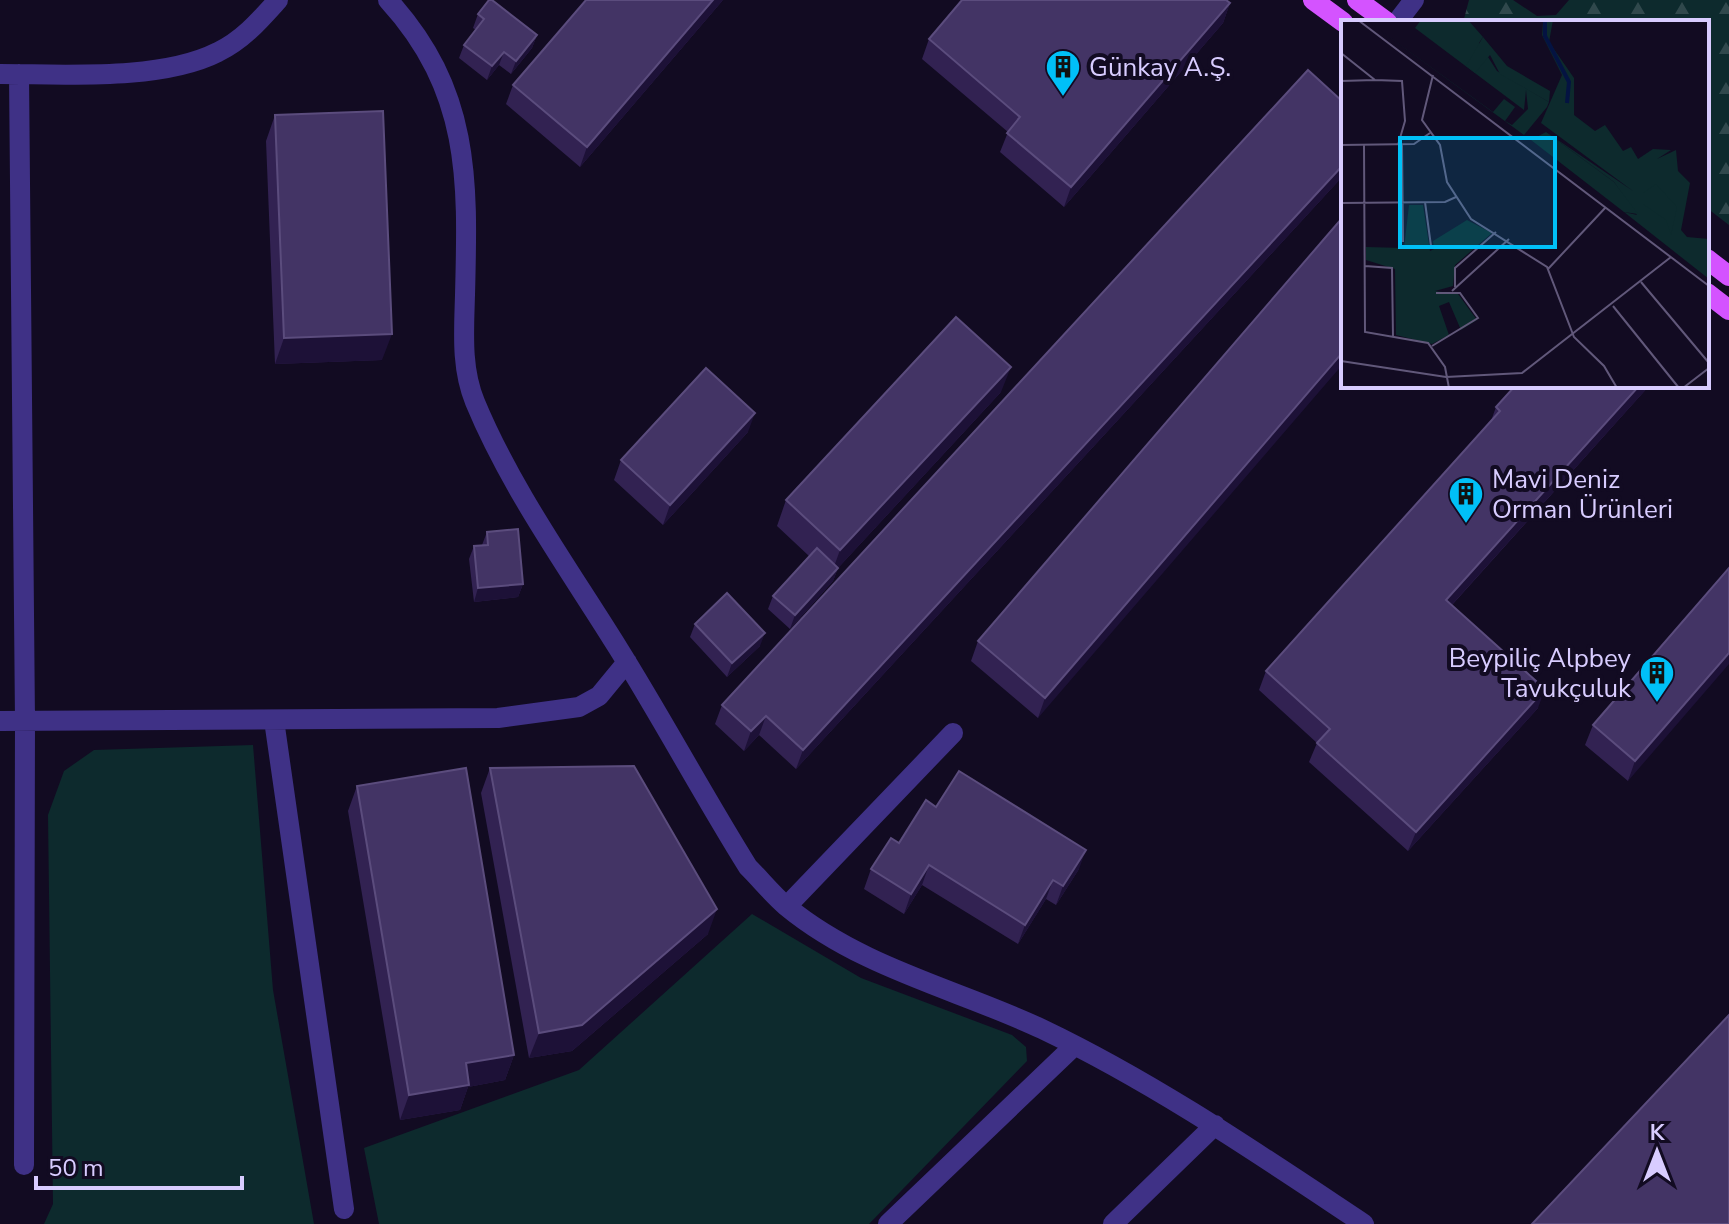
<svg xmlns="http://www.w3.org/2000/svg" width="1729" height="1224" font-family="'Nunito Sans',sans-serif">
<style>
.green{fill:#0d2a2d}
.forest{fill:url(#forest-firs)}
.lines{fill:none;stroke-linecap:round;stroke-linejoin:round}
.minor{stroke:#3f3186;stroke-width:20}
.major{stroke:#d453ff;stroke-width:20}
.wall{fill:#322252}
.shaded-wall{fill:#1d1137}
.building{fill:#433465;stroke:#5b4c7d;stroke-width:2}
.labels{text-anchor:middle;stroke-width:8;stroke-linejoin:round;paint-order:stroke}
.poi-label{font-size:26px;fill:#d8ccff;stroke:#120b22;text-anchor:start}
.inset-river{fill:none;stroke:#041342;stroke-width:4}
.inset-road{fill:none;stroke:#61587a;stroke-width:2}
.view{fill:#00c0f7;fill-opacity:0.15;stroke:#00c0f7;stroke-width:4}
.inset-edge{fill:none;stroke:#d8ccff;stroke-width:4}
</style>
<defs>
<pattern id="forest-firs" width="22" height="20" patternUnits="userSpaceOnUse" patternTransform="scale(2)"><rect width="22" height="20" fill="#0d2a2d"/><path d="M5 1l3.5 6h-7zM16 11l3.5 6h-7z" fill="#30484c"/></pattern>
</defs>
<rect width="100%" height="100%" fill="#120b22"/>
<path class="green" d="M 253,745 L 273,990 L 314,1224 L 44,1224 L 53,1204 L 48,815 L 64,771 L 94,750 Z
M 752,914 L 861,978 L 1012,1035 L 1026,1047 L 1027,1061 L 869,1224 L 379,1224 L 364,1148 L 579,1070 Z"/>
<path class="forest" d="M 1469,0 L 1513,0 L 1537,16 L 1556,15 L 1569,0 L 1729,0 L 1729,225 L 1707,208 L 1707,22 L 1467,22 L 1464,19 Z"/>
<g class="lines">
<path class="minor" d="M 388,0 C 471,91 468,180 465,295 C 464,332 461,368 475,402 C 511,489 569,569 618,648 C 663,720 703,795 748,867 C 761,880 773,895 786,906 C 861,968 957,989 1042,1029 C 1155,1083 1260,1155 1364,1224
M 1397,22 L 1414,0
M 0,74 C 64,74 161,81 218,52 C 243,40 260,20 278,0
M 19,74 L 25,721 L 24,1165
M 274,720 L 344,1209
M 0,721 L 498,718 L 579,707 L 599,696 L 627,662
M 787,906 L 953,733
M 888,1224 L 1073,1047
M 1113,1224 L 1215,1125"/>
<path class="major" d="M 1313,0 L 1343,22
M 1357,0 L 1387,22
M 1707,259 L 1729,276
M 1707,293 L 1729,310"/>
</g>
<path class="wall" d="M 723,0 L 580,167 L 506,104 L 513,85 Z
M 1230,3 L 1223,23 L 1064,207 L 1000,152 L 1008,132 L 922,59 L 929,39 Z
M 478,14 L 537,35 L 532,48 L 511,74 L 499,65 L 487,80 L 459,58 L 464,45 L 476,30 L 473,28 Z
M 1343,102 L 1343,176 L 796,769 L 759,735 L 744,751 L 715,724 L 722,705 Z
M 275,115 L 382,360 L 275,364 L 266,141 Z
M 1343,217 L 1038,718 L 971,661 L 978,641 Z
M 1515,386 L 1649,386 L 1452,605 L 1538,708 L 1408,851 L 1309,762 L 1317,743 L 1259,690 L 1266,671 L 1491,421 L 1496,407 Z
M 1001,392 L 838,568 L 833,581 L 790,629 L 768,609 L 773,596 L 809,556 L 777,526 L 786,500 Z
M 748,432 L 663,525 L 614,480 L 621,460 Z
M 487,532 L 523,584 L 518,597 L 474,602 L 469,559 L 474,546 L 482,545 Z
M 1729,568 L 1628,781 L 1585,745 L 1593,725 Z
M 695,624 L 760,646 L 727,677 L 690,637 Z
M 490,768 L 708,934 L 572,1051 L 529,1058 L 481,793 Z
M 357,786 L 514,1055 L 505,1080 L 468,1087 L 460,1110 L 400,1120 L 348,811 Z
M 936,807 L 1079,869 L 1056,905 L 1046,899 L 1018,944 L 922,885 L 904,914 L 864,889 L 871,869 Z"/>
<path class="shaded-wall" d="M 713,0 L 723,0 L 580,167 L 587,147 Z
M 1230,3 L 1223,23 L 1064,207 L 1071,187 Z
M 537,35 L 532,48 L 511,74 L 516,61 Z
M 504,52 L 499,65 L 487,80 L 492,66 Z
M 1343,165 L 1343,176 L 796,769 L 803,750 Z
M 392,334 L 382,360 L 275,364 L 284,338 Z
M 1343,352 L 1343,364 L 1038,718 L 1045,698 Z
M 1011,367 L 1001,392 L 838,568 L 833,581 L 790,629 L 795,615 L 831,575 L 840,550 Z
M 1639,386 L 1649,386 L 1439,619 L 1446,600 Z
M 755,413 L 748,432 L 663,525 L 670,505 Z
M 523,584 L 518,597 L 474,602 L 478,588 Z
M 765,633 L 760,646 L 727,677 L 732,663 Z
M 1729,653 L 1729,664 L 1628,781 L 1635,761 Z
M 1545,689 L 1538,708 L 1408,851 L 1416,832 Z
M 766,716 L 759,735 L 744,751 L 751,731 Z
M 1086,850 L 1079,869 L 1056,905 L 1063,886 Z
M 929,865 L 922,885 L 904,914 L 911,894 Z
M 1053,880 L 1046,899 L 1018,944 L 1025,925 Z
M 717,909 L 708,934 L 572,1051 L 529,1058 L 539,1033 Z
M 514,1055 L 505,1080 L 468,1087 L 460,1110 L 400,1120 L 409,1095 L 466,1063 Z"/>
<path class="building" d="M 489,0 L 492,0 L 537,35 L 516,61 L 504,52 L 492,66 L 464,45 L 484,19 L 478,14 Z
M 586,0 L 713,0 L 587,147 L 513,85 Z
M 962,0 L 1226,0 L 1230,3 L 1071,187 L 1007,133 L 1020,117 L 929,39 Z
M 1308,70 L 1343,102 L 1343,165 L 803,750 L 766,716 L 751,731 L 722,705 Z
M 383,111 L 392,334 L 284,338 L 275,115 Z
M 1343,217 L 1343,352 L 1045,698 L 978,641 Z
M 956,317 L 1011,367 L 840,550 L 786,500 Z
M 706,368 L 755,413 L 670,505 L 621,460 Z
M 1515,386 L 1639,386 L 1446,600 L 1545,689 L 1416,832 L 1317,743 L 1330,729 L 1266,671 L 1500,411 L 1496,407 Z
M 518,529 L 523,584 L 478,588 L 474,546 L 488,545 L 487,532 Z
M 817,548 L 838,568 L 795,615 L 773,596 Z
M 1729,568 L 1729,653 L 1635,761 L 1593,725 Z
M 727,593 L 765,633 L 732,663 L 695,624 Z
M 634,766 L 717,909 L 582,1025 L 539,1033 L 490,768 Z
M 466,768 L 514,1055 L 466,1063 L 469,1085 L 409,1095 L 357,786 Z
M 959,771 L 1086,850 L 1063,886 L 1053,880 L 1025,925 L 929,865 L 911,894 L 871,869 L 891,838 L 899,843 L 926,800 L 936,807 Z
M 1729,1015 L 1729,1224 L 1532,1224 Z"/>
<defs>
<symbol id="building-pin" viewBox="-11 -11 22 30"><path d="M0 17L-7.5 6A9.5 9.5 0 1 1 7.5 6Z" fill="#00c0f7" stroke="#120b22"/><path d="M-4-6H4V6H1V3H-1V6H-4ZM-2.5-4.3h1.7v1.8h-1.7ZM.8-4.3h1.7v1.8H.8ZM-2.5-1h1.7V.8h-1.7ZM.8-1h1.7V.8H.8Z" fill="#111"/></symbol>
</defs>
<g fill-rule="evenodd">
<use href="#building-pin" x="1043" y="47" width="40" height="54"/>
<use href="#building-pin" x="1446" y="474" width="40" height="54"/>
<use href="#building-pin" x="1637" y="653" width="40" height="54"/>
</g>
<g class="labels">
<g class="poi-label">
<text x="1089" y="76">Günkay A.Ş.</text>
<text x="1492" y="488">Mavi Deniz<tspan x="1492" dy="30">Orman Ürünleri</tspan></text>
<text x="1631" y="667" text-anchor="end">Beypiliç Alpbey<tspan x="1631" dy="30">Tavukçuluk</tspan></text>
</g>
</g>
<g transform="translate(1341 20)">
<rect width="368" height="368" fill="#120b22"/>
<path d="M 25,0 L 152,92 L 163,79 L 174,87 L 164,101 L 171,105 L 187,89 L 185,70 L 183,90 L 74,8 L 80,0 L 127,0 L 142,17 L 138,23 L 156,51 L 208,82 L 206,87 L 183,115 ZM 193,0 L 212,0 L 208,22 L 233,58 L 233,95 L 254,111 L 264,105 L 282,131 L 290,127 L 297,139 L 312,129 L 330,130 L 316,139 L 335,130 L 337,151 L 349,163 L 340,210 L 346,217 L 368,219 L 368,259 L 283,192 L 296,195 L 273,162 L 205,112 L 292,171 L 200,103 L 221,55 L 201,15 L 202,2 ZM 68,185 L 82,185 L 89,231 L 93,229 L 92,221 L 126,200 L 151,213 L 114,245 L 112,266 L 94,271 L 117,274 L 136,300 L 120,310 L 108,282 L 98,286 L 108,315 L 91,324 L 55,315 L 54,249 L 25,240 L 25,227 L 63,228 Z" fill="#0d2a2d"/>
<path d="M 142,17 L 166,46 L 209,71 L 208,82 L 159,54 L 149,35 L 134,53 L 125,46 ZM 205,112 L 273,162 L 297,194 L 283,192 L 190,120 ZM 315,164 L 336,187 L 330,215 L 325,200 L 302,184 L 302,173 Z" fill="#0d2a2d"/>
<path class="inset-river" d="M 204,0 L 204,16 L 228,62 L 226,83"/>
<path class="inset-road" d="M 17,0 L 368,266M 0,33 L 34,60 L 61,61 L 64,101 L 57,125M 92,55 L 81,100 L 99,125 L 106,162 L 130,199 L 206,247 L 233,317 L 263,346 L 276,368M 0,61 L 34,60M 0,125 L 73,124 L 89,113M 23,125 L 24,312 L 87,323 L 104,347 L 108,368M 61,125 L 62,222M 84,182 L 90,226M 0,183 L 104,182 L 115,177M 24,246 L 51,248 L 52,317M 207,249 L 265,187M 300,262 L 368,343M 114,267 L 114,248 L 155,212M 111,271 L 168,219M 272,286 L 338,368M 91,326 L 137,298 L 119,273 L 95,273M 0,341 L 105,357 L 181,353 L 330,237M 342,368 L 368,348"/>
<path class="view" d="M 59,118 L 214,118 L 214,227 L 59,227 Z"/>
<rect width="368" height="368" class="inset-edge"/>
</g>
<g transform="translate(1657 1152)" stroke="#120b22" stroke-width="6" paint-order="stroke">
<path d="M0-6L14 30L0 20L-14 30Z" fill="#d8ccff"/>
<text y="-12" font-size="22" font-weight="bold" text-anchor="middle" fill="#d8ccff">K</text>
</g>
<path d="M36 1176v12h206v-12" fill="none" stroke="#d8ccff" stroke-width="4"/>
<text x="48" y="1176" font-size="24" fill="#d8ccff" stroke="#120b22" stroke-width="6" paint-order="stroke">50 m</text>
</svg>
